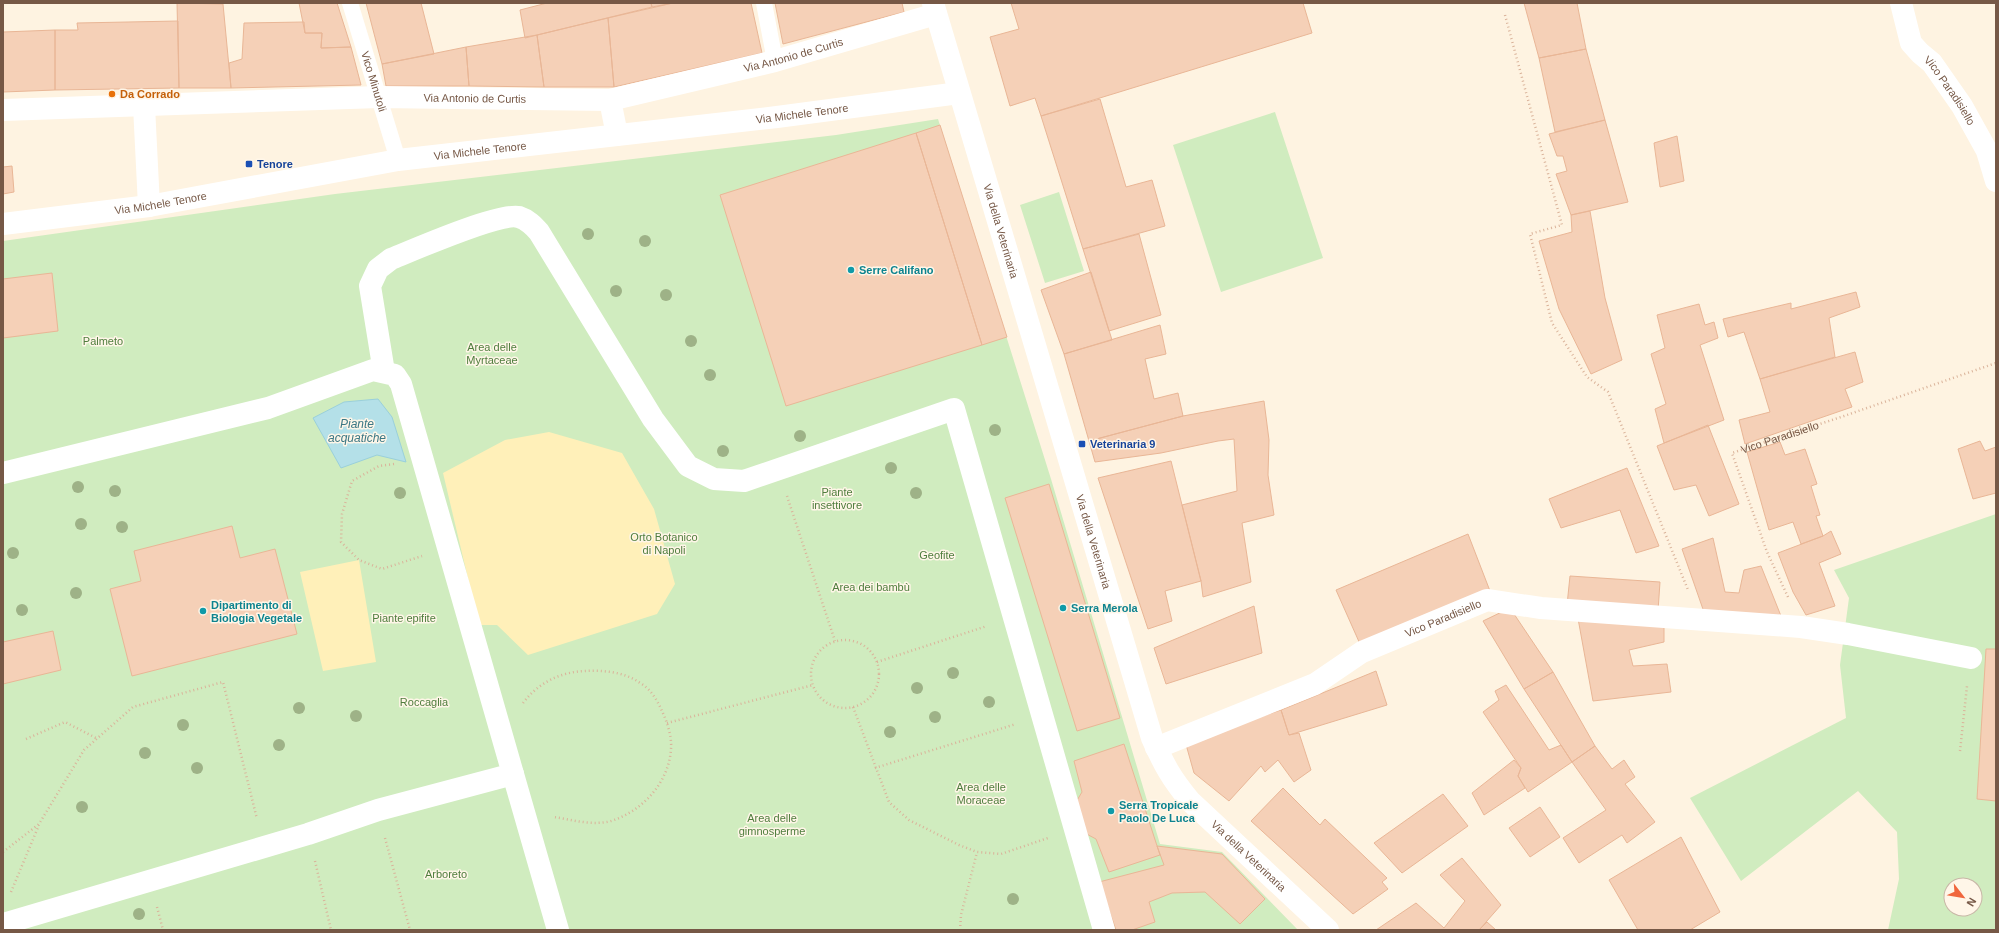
<svg xmlns="http://www.w3.org/2000/svg" width="1999" height="933" font-family="Arial,sans-serif">
<style>
.green{fill:#d0ecbf;fill-rule:evenodd}
.sand{fill:#fff0b9}
.water{fill:#b4e0e8;stroke:#9ad0db}
.building{fill:#f5d0b7;stroke:#e9b696}
.lines{fill:none;stroke-linecap:round;stroke-linejoin:round}
.path{stroke:#dab39a;stroke-width:2.5;stroke-dasharray:1 3;stroke-linecap:butt}
.service{stroke:#fff;stroke-width:16}
.pedestrian{stroke:#fff;stroke-width:22}
.minor{stroke:#fff;stroke-width:22}
.tree{fill:#9eb287}
.food-dot{fill:#e8710a;stroke:#fff6e8;stroke-width:1.5}
.transit-dot{fill:#1a4fb4;stroke:#fff6e8;stroke-width:1.5}
.culture-dot{fill:#0f9aa8;stroke:#fff6e8;stroke-width:1.5}
.labels{text-anchor:middle;stroke-width:3;stroke-linejoin:round;paint-order:stroke}
.street-label{font-size:11px;fill:#765846;stroke:#fff6e8}
.food-label{font-size:11px;font-weight:bold;fill:#c56008;stroke:#fff6e8;text-anchor:start}
.transit-label{font-size:11px;font-weight:bold;fill:#164399;stroke:#fff6e8;text-anchor:start}
.culture-label{font-size:11px;font-weight:bold;fill:#0d838f;stroke:#fff6e8;text-anchor:start}
.park-label{font-size:11px;fill:#4f7d3d;stroke:#fff6e8}
.water-label{font-size:12px;font-style:italic;fill:#3b7784;stroke:#fff6e8}
</style>
<rect width="100%" height="100%" fill="#fef3e1"/>
<path class="green" d="M 1275,112 L 1323,258 L 1221,292 L 1173,145 Z
M 938,119 L 1051,479 L 1160,844 L 1222,852 L 1298,930 L 3,930 L 3,241 L 335,194 L 836,135 Z
M 1059,192 L 1084,271 L 1045,283 L 1020,205 Z
M 1996,514 L 1996,930 L 1888,930 L 1899,879 L 1897,832 L 1858,791 L 1741,881 L 1690,798 L 1846,718 L 1840,665 L 1849,598 L 1834,570 ZM 1951,885 L 1975,885 L 1975,909 L 1951,909 Z"/>
<path class="sand" d="M 549,432 L 622,453 L 654,509 L 675,584 L 657,614 L 528,655 L 497,625 L 479,625 L 443,473 L 505,440 Z
M 359,560 L 376,662 L 323,671 L 300,572 Z"/>
<path class="water" d="M 378,399 L 392,417 L 406,462 L 377,455 L 341,468 L 313,418 L 344,402 Z"/>
<path class="building" d="M 177,3 L 223,4 L 231,88 L 179,88 Z
M 299,3 L 337,3 L 351,47 L 321,48 L 322,33 L 305,33 Z
M 366,3 L 421,3 L 434,54 L 382,64 Z
M 547,3 L 651,3 L 652,7 L 525,38 L 520,10 Z
M 651,3 L 673,3 L 652,7 Z
M 673,3 L 751,3 L 762,53 L 614,87 L 608,18 Z
M 775,3 L 902,3 L 904,12 L 783,44 Z
M 1011,3 L 1303,3 L 1312,33 L 1041,116 L 1035,98 L 1010,106 L 990,37 L 1019,29 Z
M 1524,3 L 1577,3 L 1586,49 L 1539,58 Z
M 608,18 L 614,87 L 544,87 L 537,35 Z
M 178,21 L 179,88 L 55,90 L 55,30 L 78,30 L 77,23 Z
M 304,22 L 305,33 L 322,33 L 321,48 L 351,47 L 361,85 L 231,88 L 229,63 L 242,59 L 244,23 Z
M 55,30 L 55,90 L 3,92 L 3,32 Z
M 537,35 L 544,87 L 469,86 L 466,47 Z
M 466,47 L 469,86 L 386,86 L 382,64 Z
M 1586,49 L 1605,120 L 1555,132 L 1539,58 Z
M 1100,99 L 1126,187 L 1152,180 L 1165,226 L 1083,249 L 1041,116 Z
M 1605,120 L 1628,202 L 1571,215 L 1556,174 L 1567,171 L 1563,156 L 1557,156 L 1549,134 Z
M 940,125 L 1007,337 L 982,345 L 916,133 Z
M 916,133 L 982,345 L 786,406 L 720,195 Z
M 1677,136 L 1684,181 L 1660,187 L 1654,143 Z
M 12,166 L 14,192 L 3,194 L 3,167 Z
M 1590,211 L 1605,298 L 1622,360 L 1591,374 L 1559,309 L 1539,241 L 1572,232 L 1571,215 Z
M 1139,234 L 1161,315 L 1109,331 L 1083,249 Z
M 1091,272 L 1112,340 L 1064,354 L 1041,290 Z
M 52,273 L 58,331 L 3,338 L 3,279 Z
M 1856,292 L 1860,307 L 1829,318 L 1835,357 L 1760,379 L 1744,332 L 1728,337 L 1723,319 L 1791,303 L 1791,309 Z
M 1699,304 L 1705,325 L 1714,322 L 1718,338 L 1700,345 L 1724,420 L 1664,443 L 1655,409 L 1666,404 L 1651,354 L 1665,348 L 1657,315 Z
M 1160,325 L 1166,354 L 1145,359 L 1154,399 L 1178,393 L 1183,416 L 1089,441 L 1064,354 Z
M 1855,352 L 1863,382 L 1845,389 L 1852,407 L 1745,444 L 1739,420 L 1770,412 L 1760,379 Z
M 1264,401 L 1269,440 L 1268,475 L 1274,515 L 1242,523 L 1251,582 L 1203,597 L 1201,581 L 1182,505 L 1237,491 L 1234,439 L 1218,441 L 1161,453 L 1095,462 L 1089,441 L 1183,416 Z
M 1708,425 L 1739,504 L 1709,516 L 1696,485 L 1674,490 L 1657,446 Z
M 1980,441 L 1985,451 L 1996,447 L 1996,493 L 1973,499 L 1958,449 Z
M 1780,442 L 1785,455 L 1805,449 L 1817,484 L 1811,486 L 1820,515 L 1816,516 L 1823,536 L 1801,544 L 1793,522 L 1769,530 L 1747,452 Z
M 1171,461 L 1201,581 L 1165,591 L 1172,621 L 1148,629 L 1098,478 Z
M 1627,468 L 1659,546 L 1636,553 L 1620,510 L 1561,528 L 1549,499 Z
M 1049,484 L 1120,718 L 1077,731 L 1005,498 Z
M 232,526 L 240,558 L 275,549 L 297,634 L 132,676 L 110,589 L 141,581 L 134,551 Z
M 1831,531 L 1841,554 L 1819,563 L 1835,606 L 1806,615 L 1793,592 L 1778,553 L 1823,536 Z
M 1468,534 L 1490,591 L 1360,644 L 1336,590 Z
M 1713,538 L 1725,592 L 1739,593 L 1744,570 L 1761,566 L 1781,616 L 1705,615 L 1682,549 Z
M 1570,576 L 1660,582 L 1658,611 L 1567,605 Z
M 1254,606 L 1262,653 L 1166,684 L 1154,648 Z
M 1510,608 L 1553,672 L 1524,689 L 1483,621 Z
M 1577,613 L 1664,623 L 1664,642 L 1629,650 L 1633,666 L 1667,664 L 1671,692 L 1593,701 Z
M 53,631 L 61,670 L 3,684 L 3,642 Z
M 1986,649 L 1996,649 L 1996,801 L 1977,799 Z
M 1376,671 L 1387,705 L 1289,735 L 1281,710 Z
M 1553,672 L 1595,746 L 1572,762 L 1524,689 Z
M 1506,685 L 1549,750 L 1561,745 L 1572,762 L 1528,792 L 1518,776 L 1521,768 L 1483,712 L 1499,700 L 1495,691 Z
M 1281,710 L 1289,735 L 1299,733 L 1311,770 L 1294,782 L 1278,760 L 1265,772 L 1261,766 L 1229,801 L 1194,773 L 1185,741 Z
M 1124,744 L 1160,855 L 1109,872 L 1096,839 L 1081,831 L 1076,802 L 1082,792 L 1074,761 Z
M 1595,746 L 1612,769 L 1624,760 L 1635,777 L 1625,784 L 1655,822 L 1627,843 L 1622,835 L 1579,863 L 1563,838 L 1606,810 L 1572,762 Z
M 1514,760 L 1521,768 L 1518,776 L 1525,788 L 1484,815 L 1472,793 Z
M 1283,788 L 1320,825 L 1325,819 L 1387,878 L 1382,882 L 1388,889 L 1353,914 L 1251,821 Z
M 1443,794 L 1468,826 L 1402,873 L 1374,843 Z
M 1540,807 L 1560,837 L 1530,857 L 1509,828 Z
M 1681,837 L 1720,912 L 1690,930 L 1638,930 L 1609,880 Z
M 1157,846 L 1222,854 L 1265,899 L 1240,924 L 1205,892 L 1172,893 L 1149,902 L 1155,922 L 1132,930 L 1116,930 L 1099,882 L 1164,865 Z
M 1462,858 L 1501,905 L 1479,930 L 1376,930 L 1416,903 L 1444,928 L 1465,901 L 1440,875 Z
M 1487,922 L 1496,930 L 1479,930 Z"/>
<g class="lines">
<g class="path">
<path d="M 1505,15 L 1562,225 L 1530,234 L 1552,323 L 1587,377 L 1608,392 L 1688,590"/>
<path d="M 394,464 L 379,466 L 352,481 L 342,514 L 341,542 L 359,560 L 382,569 L 422,556"/>
<path d="M 787,496 L 835,641"/>
<path id="s1" d="M 1788,597 L 1767,552 L 1732,453 L 1844,416 L 1996,363"/>
<circle cx="845" cy="674" r="34"/>
<path d="M 877,662 L 987,626"/>
<path d="M 523,703 C 538,683 560,672 585,671 C 603,670 625,672 640,683 C 651,689 657,700 662,711 C 667,722 672,736 671,749 C 669,782 643,811 611,821 C 594,826 572,820 554,817"/>
<path d="M 853,707 L 889,802 L 909,820 L 959,845 L 977,852 L 1001,854 L 1048,838"/>
<path d="M 667,723 L 813,685"/>
<path d="M 26,739 L 65,722 L 98,739"/>
<path d="M 1960,751 L 1967,686"/>
<path d="M 875,768 L 1016,724"/>
<path d="M 385,838 L 410,930"/>
<path d="M 3,852 L 39,824 L 84,750 L 133,707 L 223,682 L 257,819"/>
<path d="M 315,861 L 331,930"/>
<path d="M 11,892 L 39,825"/>
<path d="M 157,907 L 163,930"/>
<path d="M 960,930 L 961,915 L 977,852"/>
</g>
<g class="service">
<path id="s2" d="M 350,3 L 398,160"/>
<path d="M 764,3 L 775,61"/>
</g>
<g class="pedestrian">
<path id="s3" d="M 1901,3 L 1911,43 L 1920,53 L 1932,63 L 1962,106 L 1987,151 L 1996,181"/>
<path d="M 384,372 L 370,286 L 378,269 L 391,259 C 413,250 500,212 519,217 C 528,220 533,225 539,232 L 653,419 L 688,466 L 714,479 L 744,481 L 954,409 L 1104,930"/>
<path d="M 3,473 L 268,408 L 373,370 L 395,375 L 401,384 L 513,774 L 378,810 L 308,834 L 3,924"/>
<path id="s4" d="M 1156,748 L 1315,684 L 1362,652 L 1487,600 L 1541,608 L 1801,627 L 1848,634 L 1971,658"/>
<path d="M 513,774 L 558,930"/>
</g>
<g class="minor">
<path id="s5" d="M 933,3 L 1152,738 C 1164,765 1171,778 1190,801 L 1328,930"/>
<path d="M 610,100 L 617,135"/>
<path d="M 144,106 L 149,206"/>
<path id="s6" d="M 3,110 L 379,97 L 610,100 L 775,61 L 936,14"/>
<path id="s7" d="M 3,224 L 149,206 L 398,160 L 777,117 L 959,93"/>
</g>
</g>
<g class="tree">
<circle cx="588" cy="234" r="6"/>
<circle cx="645" cy="241" r="6"/>
<circle cx="616" cy="291" r="6"/>
<circle cx="666" cy="295" r="6"/>
<circle cx="691" cy="341" r="6"/>
<circle cx="710" cy="375" r="6"/>
<circle cx="995" cy="430" r="6"/>
<circle cx="800" cy="436" r="6"/>
<circle cx="723" cy="451" r="6"/>
<circle cx="891" cy="468" r="6"/>
<circle cx="78" cy="487" r="6"/>
<circle cx="115" cy="491" r="6"/>
<circle cx="400" cy="493" r="6"/>
<circle cx="916" cy="493" r="6"/>
<circle cx="81" cy="524" r="6"/>
<circle cx="122" cy="527" r="6"/>
<circle cx="13" cy="553" r="6"/>
<circle cx="76" cy="593" r="6"/>
<circle cx="22" cy="610" r="6"/>
<circle cx="953" cy="673" r="6"/>
<circle cx="917" cy="688" r="6"/>
<circle cx="989" cy="702" r="6"/>
<circle cx="299" cy="708" r="6"/>
<circle cx="356" cy="716" r="6"/>
<circle cx="935" cy="717" r="6"/>
<circle cx="183" cy="725" r="6"/>
<circle cx="890" cy="732" r="6"/>
<circle cx="279" cy="745" r="6"/>
<circle cx="145" cy="753" r="6"/>
<circle cx="197" cy="768" r="6"/>
<circle cx="82" cy="807" r="6"/>
<circle cx="1013" cy="899" r="6"/>
<circle cx="139" cy="914" r="6"/>
</g>
<circle class="food-dot" cx="112" cy="94" r="4"/>
<g class="transit-dot">
<rect x="245" y="160" width="8" height="8" rx="2"/>
<rect x="1078" y="440" width="8" height="8" rx="2"/>
</g>
<g class="culture-dot">
<circle cx="851" cy="270" r="4"/>
<circle cx="1063" cy="608" r="4"/>
<circle cx="203" cy="611" r="4"/>
<circle cx="1111" cy="811" r="4"/>
</g>
<g class="labels">
<g class="street-label">
<text dy="4" stroke="none"><textPath href="#s6" startOffset="796">Via Antonio de Curtis</textPath></text>
<text dy="4" stroke="none"><textPath href="#s2" startOffset="82">Vico Minutoli</textPath></text>
<text dy="4" stroke="none"><textPath href="#s3" startOffset="103">Vico Paradisiello</textPath></text>
<text dy="4" stroke="none"><textPath href="#s6" startOffset="472">Via Antonio de Curtis</textPath></text>
<text dy="4" stroke="none"><textPath href="#s7" startOffset="807">Via Michele Tenore</textPath></text>
<text dy="4" stroke="none"><textPath href="#s7" startOffset="483">Via Michele Tenore</textPath></text>
<text dy="4" stroke="none"><textPath href="#s7" startOffset="159">Via Michele Tenore</textPath></text>
<text dy="4" stroke="none"><textPath href="#s5" startOffset="238">Via della Veterinaria</textPath></text>
<text dy="4" stroke="none"><textPath href="#s1" startOffset="205">Vico Paradisiello</textPath></text>
<text dy="4" stroke="none"><textPath href="#s5" startOffset="562">Via della Veterinaria</textPath></text>
<text dy="4" stroke="none"><textPath href="#s4" startOffset="316">Vico Paradisiello</textPath></text>
<text dy="4" stroke="none"><textPath href="#s5" startOffset="921">Via della Veterinaria</textPath></text>
</g>
<g class="food-label">
<text x="120" y="98">Da Corrado</text>
</g>
<g class="transit-label">
<text x="257" y="168">Tenore</text>
<text x="1090" y="448">Veterinaria 9</text>
</g>
<g class="culture-label">
<text x="859" y="274">Serre Califano</text>
<text x="211" y="609">Dipartimento di<tspan x="211" dy="13">Biologia Vegetale</tspan></text>
<text x="1071" y="612">Serra Merola</text>
<text x="1119" y="809">Serra Tropicale<tspan x="1119" dy="13">Paolo De Luca</tspan></text>
</g>
<g class="park-label">
<text x="103" y="345">Palmeto</text>
<text x="492" y="351">Area delle<tspan x="492" dy="13">Myrtaceae</tspan></text>
<text x="837" y="496">Piante<tspan x="837" dy="13">insettivore</tspan></text>
<text x="664" y="541">Orto Botanico<tspan x="664" dy="13">di Napoli</tspan></text>
<text x="937" y="559">Geofite</text>
<text x="871" y="591">Area dei bambù</text>
<text x="404" y="622">Piante epifite</text>
<text x="424" y="706">Roccaglia</text>
<text x="981" y="791">Area delle<tspan x="981" dy="13">Moraceae</tspan></text>
<text x="772" y="822">Area delle<tspan x="772" dy="13">gimnosperme</tspan></text>
<text x="446" y="878">Arboreto</text>
</g>
<g class="water-label">
<text x="357" y="428">Piante<tspan x="357" dy="14">acquatiche</tspan></text>
</g>
</g>
<rect width="1999" height="933" fill="none" stroke="#765846" stroke-width="8"/>
<g transform="translate(1963 897) rotate(121)"><circle r="19" fill="#fff6e8" stroke="#c8b7a7"/>
<path d="M0-3L7 15L0 10L-7 15Z" fill="#f0673d"/>
<text y="-6" font-size="11" font-weight="bold" text-anchor="middle" fill="#765846">N</text>
</g>
</svg>
